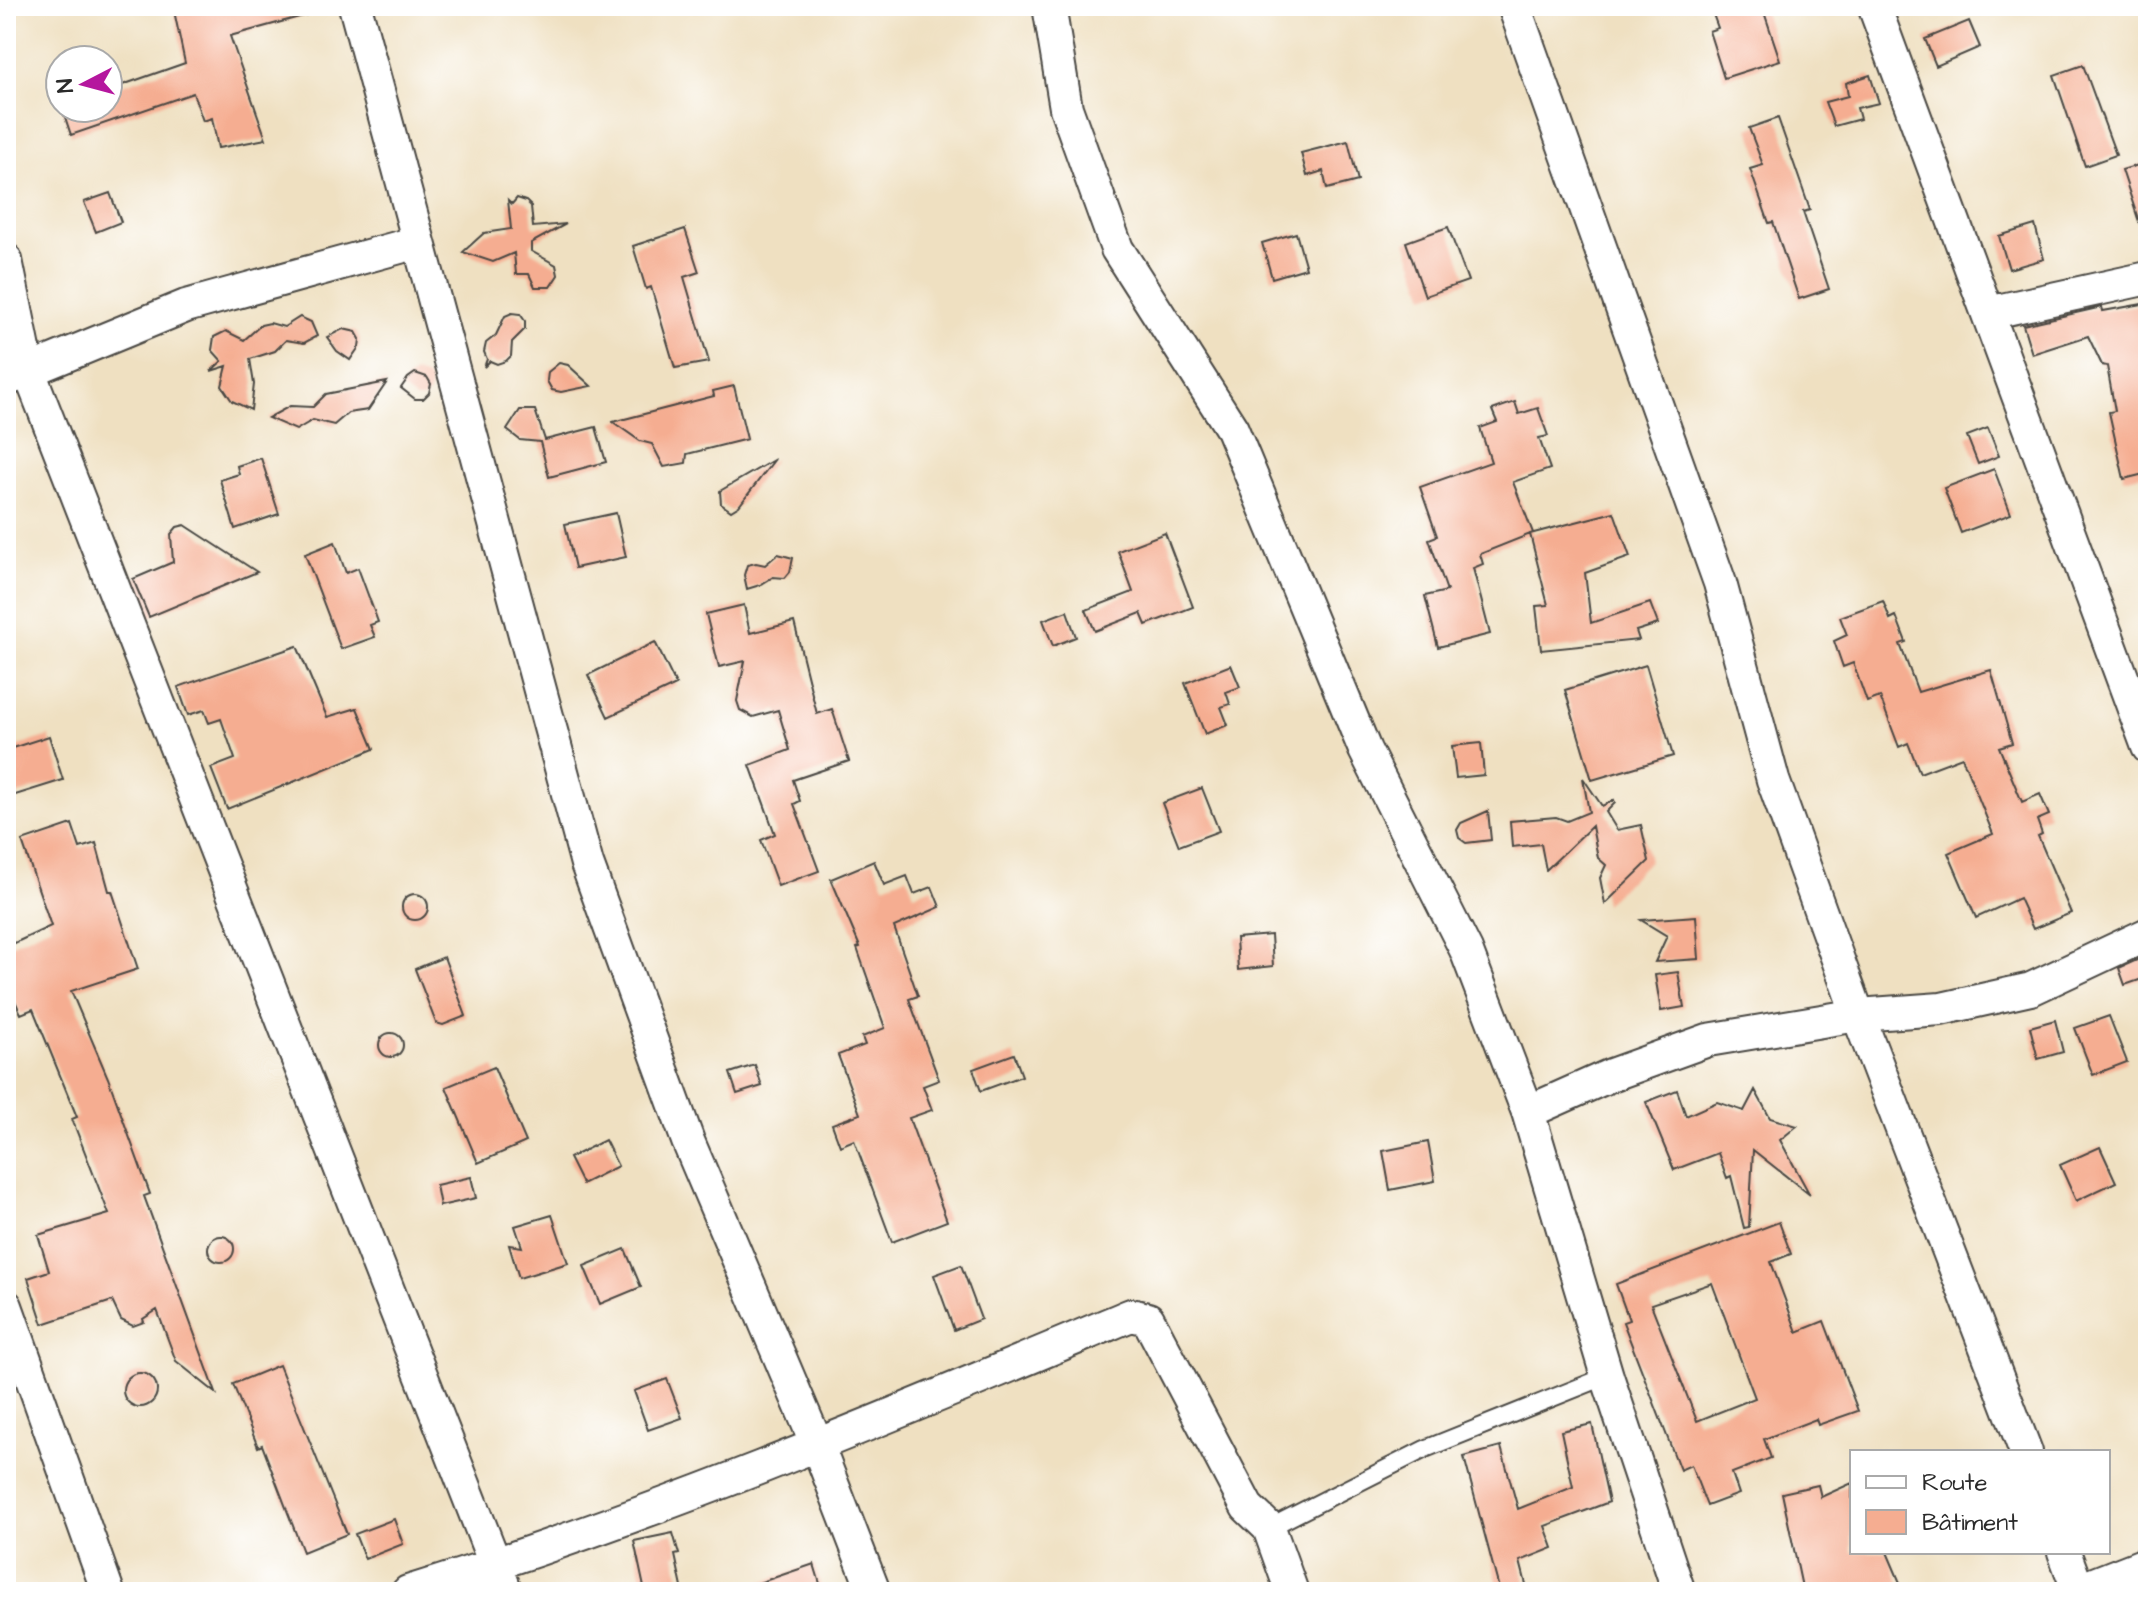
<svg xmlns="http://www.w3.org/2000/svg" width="2154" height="1598" font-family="'Architects Daughter',sans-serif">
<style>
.building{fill:#f5ad91;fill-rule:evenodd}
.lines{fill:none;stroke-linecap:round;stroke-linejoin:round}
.lane-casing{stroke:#484642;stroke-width:20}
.street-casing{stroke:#484642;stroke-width:36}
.lane{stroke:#fff;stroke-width:16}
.street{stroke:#fff;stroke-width:32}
</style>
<rect width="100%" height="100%" fill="#fff"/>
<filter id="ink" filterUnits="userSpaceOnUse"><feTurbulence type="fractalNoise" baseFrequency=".0125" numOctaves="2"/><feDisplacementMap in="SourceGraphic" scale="16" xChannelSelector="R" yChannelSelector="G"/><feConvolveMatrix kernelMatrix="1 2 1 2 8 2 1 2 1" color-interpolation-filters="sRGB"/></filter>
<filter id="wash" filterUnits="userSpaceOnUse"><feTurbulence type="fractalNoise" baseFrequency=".006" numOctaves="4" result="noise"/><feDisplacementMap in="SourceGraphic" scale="32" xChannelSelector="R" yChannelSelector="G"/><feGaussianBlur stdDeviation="1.8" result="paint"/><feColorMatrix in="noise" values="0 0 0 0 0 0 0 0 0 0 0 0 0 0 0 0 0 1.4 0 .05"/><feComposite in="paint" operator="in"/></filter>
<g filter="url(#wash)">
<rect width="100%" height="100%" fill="#efe0c1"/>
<g id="blocks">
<path class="building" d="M 173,6 L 313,6 L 314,13 L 230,36 L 266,139 L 218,148 L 212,118 L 203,121 L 193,93 L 71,135 L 62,108 L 108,108 L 108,90 L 185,63 Z
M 1710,6 L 1762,6 L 1780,60 L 1724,78 L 1709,31 L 1718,28 Z
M 1969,21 L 1980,47 L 1936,66 L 1925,39 Z
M 2083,65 L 2116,155 L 2085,166 L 2054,75 Z
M 1870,75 L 1879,103 L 1857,108 L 1860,119 L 1834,126 L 1825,102 L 1848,96 L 1846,83 Z
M 1778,118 L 1810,210 L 1803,212 L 1829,289 L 1799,299 L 1773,222 L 1769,223 L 1750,169 L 1763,165 L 1749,128 Z
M 1348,141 L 1358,181 L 1327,189 L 1323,171 L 1307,176 L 1301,153 Z
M 2148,162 L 2148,234 L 2143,234 L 2122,170 Z
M 110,193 L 121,222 L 96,232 L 84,202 Z
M 517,198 L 526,201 L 531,206 L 533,227 L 566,224 L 531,243 L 531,251 L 556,265 L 558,275 L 550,287 L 535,287 L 529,274 L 516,274 L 514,253 L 493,262 L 463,252 L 484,233 L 511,229 L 508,200 L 512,204 Z
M 2035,225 L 2044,259 L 2009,269 L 1999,236 Z
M 1448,227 L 1468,281 L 1425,296 L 1406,242 Z
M 685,229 L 699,272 L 684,277 L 709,362 L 675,368 L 651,287 L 646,289 L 633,246 Z
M 1296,233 L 1306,268 L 1272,278 L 1262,243 Z
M 2148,303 L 2148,473 L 2124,479 L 2109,412 L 2115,411 L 2107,366 L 2102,365 L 2088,336 L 2032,354 L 2023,325 L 2102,307 L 2103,311 Z
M 512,313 L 520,314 L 525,321 L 525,329 L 512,342 L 511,356 L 506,361 L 497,364 L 490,361 L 484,367 L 487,359 L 484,352 L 486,343 L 496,335 L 505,316 Z
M 300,317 L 311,322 L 317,336 L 304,343 L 286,340 L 275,351 L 250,359 L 254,384 L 251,410 L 232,401 L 222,386 L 227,366 L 211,371 L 222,361 L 212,350 L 214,337 L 226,331 L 244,340 L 261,325 L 270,323 L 284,327 Z
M 343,329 L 356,332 L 360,339 L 359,347 L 350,360 L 337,351 L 327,337 Z
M 559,363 L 568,365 L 591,386 L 561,392 L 552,390 L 547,381 L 548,372 Z
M 415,373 L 427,377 L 431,384 L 429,393 L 423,399 L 415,399 L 401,388 L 408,378 Z
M 387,382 L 368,410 L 348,413 L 334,425 L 313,420 L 296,430 L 268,418 L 290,406 L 313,407 L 326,394 Z
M 734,386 L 747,439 L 687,454 L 686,463 L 664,467 L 652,444 L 640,441 L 613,422 L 714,396 L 713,391 Z
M 1515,402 L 1519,414 L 1538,408 L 1548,436 L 1539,438 L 1550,469 L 1513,482 L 1533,533 L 1480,554 L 1483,564 L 1473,568 L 1490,634 L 1438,647 L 1425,596 L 1447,591 L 1429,539 L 1437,536 L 1420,487 L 1491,462 L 1480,428 L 1497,422 L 1492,410 Z
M 520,410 L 535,410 L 545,440 L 596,427 L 606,462 L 549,477 L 540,442 L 520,440 L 507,430 Z
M 1988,428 L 1999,456 L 1978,464 L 1967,436 Z
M 261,458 L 279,514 L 235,529 L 220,480 L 239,474 L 237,466 Z
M 775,459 L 739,506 L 731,511 L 721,504 L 720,491 Z
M 1994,469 L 2011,514 L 1961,533 L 1944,488 Z
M 1614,512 L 1630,557 L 1585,573 L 1591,623 L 1650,603 L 1658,624 L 1636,631 L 1639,640 L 1541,650 L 1536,606 L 1548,605 L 1530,534 Z
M 616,513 L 626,557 L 575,568 L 565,524 Z
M 185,525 L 257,572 L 149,617 L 133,579 L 173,562 L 171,534 L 177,527 Z
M 1165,533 L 1193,607 L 1146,625 L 1141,613 L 1095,631 L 1086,610 L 1133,592 L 1118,551 Z
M 335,542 L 346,573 L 358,568 L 378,622 L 370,625 L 375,637 L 341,649 L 305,554 Z
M 778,554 L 793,558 L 790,572 L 785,578 L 773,577 L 760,585 L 747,589 L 744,575 L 747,565 L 756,563 L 765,565 Z
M 1883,601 L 1890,619 L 1896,616 L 1906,642 L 1900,644 L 1918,692 L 1991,670 L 2012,743 L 1999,747 L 2022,802 L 2040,794 L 2049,815 L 2037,820 L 2042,834 L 2038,836 L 2071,913 L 2033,929 L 2019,898 L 1976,918 L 1948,853 L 1993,834 L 1962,757 L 1920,773 L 1908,743 L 1899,747 L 1880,697 L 1867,702 L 1853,663 L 1843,667 L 1834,641 L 1847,635 L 1840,617 Z
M 744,605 L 750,633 L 794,622 L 817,714 L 832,709 L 849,761 L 793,780 L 800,801 L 794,804 L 819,871 L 778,886 L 761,840 L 775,834 L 750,765 L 790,750 L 778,710 L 753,717 L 740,710 L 737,701 L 745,661 L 719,667 L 706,614 Z
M 1067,611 L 1076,637 L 1053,646 L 1043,620 Z
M 655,642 L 676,685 L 608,717 L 588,675 Z
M 297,646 L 327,717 L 357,708 L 374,749 L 227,809 L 211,768 L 235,759 L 221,719 L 209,723 L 204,710 L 188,715 L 178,687 Z
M 1231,665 L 1240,687 L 1226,692 L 1230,704 L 1221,707 L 1228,725 L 1205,734 L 1185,683 Z
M 1646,665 L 1673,756 L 1592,780 L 1565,690 Z
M 49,736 L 63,780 L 6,798 L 6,750 Z
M 1481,743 L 1484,775 L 1456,778 L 1452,746 Z
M 1583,778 L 1602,806 L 1614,800 L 1615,803 L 1606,812 L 1617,830 L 1641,825 L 1649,861 L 1605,904 L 1600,878 L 1606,865 L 1598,858 L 1592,826 L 1546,870 L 1541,844 L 1512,847 L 1510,821 L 1556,817 L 1567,821 L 1589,812 Z
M 1202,788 L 1219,831 L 1179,846 L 1162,803 Z
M 1488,811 L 1491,840 L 1466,843 L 1459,838 L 1457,830 L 1461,823 Z
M 72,824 L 80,848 L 96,843 L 109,891 L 112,891 L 138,969 L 71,991 L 108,1078 L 150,1194 L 144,1196 L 216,1393 L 176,1361 L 157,1310 L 143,1319 L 144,1322 L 133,1326 L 121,1320 L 112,1301 L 43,1324 L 28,1278 L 49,1271 L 38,1235 L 109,1214 L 72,1119 L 77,1117 L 33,1009 L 21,1014 L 6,981 L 6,947 L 51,926 L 22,841 Z
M 874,861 L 884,885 L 907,876 L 914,894 L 932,887 L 940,907 L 894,927 L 918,996 L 909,999 L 939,1080 L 923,1086 L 932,1110 L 909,1118 L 947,1221 L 892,1242 L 854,1140 L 840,1146 L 832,1124 L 860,1114 L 838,1055 L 865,1045 L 862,1037 L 885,1028 L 857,948 L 860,947 L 831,879 Z
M402 907a13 13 0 1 1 26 0a13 13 0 1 1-26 0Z
M 1696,916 L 1699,959 L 1655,962 L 1667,936 L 1641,920 Z
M 1271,935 L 1273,966 L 1238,970 L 1236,938 Z
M 2148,955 L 2148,977 L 2125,985 L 2119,968 Z
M 444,957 L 466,1016 L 443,1025 L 436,1023 L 415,969 Z
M 1678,972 L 1684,1007 L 1661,1011 L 1655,975 Z
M 2109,1016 L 2127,1062 L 2093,1075 L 2075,1028 Z
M 2055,1020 L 2063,1052 L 2038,1059 L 2030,1027 Z
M379 1045a12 12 0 1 1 24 0a12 12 0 1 1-24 0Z
M 1014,1054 L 1022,1076 L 981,1091 L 973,1069 Z
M 755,1065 L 762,1086 L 737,1094 L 730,1073 Z
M 494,1067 L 526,1142 L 478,1163 L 446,1087 Z
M 1677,1090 L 1686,1116 L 1717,1102 L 1744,1111 L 1755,1090 L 1770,1118 L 1797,1126 L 1780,1140 L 1810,1195 L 1753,1150 L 1749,1227 L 1744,1228 L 1731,1176 L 1727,1178 L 1718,1153 L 1674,1170 L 1646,1102 Z
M 605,1140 L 618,1166 L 582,1184 L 569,1158 Z
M 1428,1142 L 1435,1181 L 1390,1190 L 1383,1151 Z
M 2100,1147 L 2116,1182 L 2076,1201 L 2060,1165 Z
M 471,1177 L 476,1198 L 440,1206 L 436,1185 Z
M 552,1215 L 568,1263 L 519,1278 L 509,1245 L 522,1247 L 515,1226 Z
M 1779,1222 L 1791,1254 L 1771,1262 L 1797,1332 L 1824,1321 L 1858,1411 L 1818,1425 L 1816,1419 L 1764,1439 L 1771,1458 L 1732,1473 L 1739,1494 L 1707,1506 L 1691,1465 L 1680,1470 L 1623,1322 L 1629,1320 L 1616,1284 ZM 1712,1283 L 1755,1398 L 1697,1421 L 1651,1304 Z
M208 1249a13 13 0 1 1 26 0a13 13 0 1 1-26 0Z
M 625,1249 L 641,1287 L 600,1304 L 584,1266 Z
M 961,1265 L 981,1319 L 954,1330 L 934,1275 Z
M 279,1365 L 347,1534 L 303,1552 L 262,1445 L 258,1447 L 233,1384 Z
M123 1390a17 17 0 1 1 34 0a17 17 0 1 1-34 0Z
M 667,1379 L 682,1418 L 648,1430 L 634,1391 Z
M 1592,1424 L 1609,1502 L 1545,1526 L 1553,1548 L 1520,1561 L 1528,1592 L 1500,1592 L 1464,1457 L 1501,1447 L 1518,1509 L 1573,1487 L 1561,1431 Z
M 1852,1483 L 1852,1552 L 1887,1552 L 1904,1592 L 1863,1592 L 1860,1584 L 1841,1592 L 1803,1592 L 1782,1493 L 1818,1485 L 1821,1497 Z
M 394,1519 L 403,1544 L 365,1559 L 355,1534 Z
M 673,1533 L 679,1554 L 675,1555 L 683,1592 L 645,1592 L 634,1541 Z
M 814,1564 L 821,1587 L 804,1592 L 744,1592 L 744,1588 Z"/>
</g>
</g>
<g filter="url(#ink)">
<use href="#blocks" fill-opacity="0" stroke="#484642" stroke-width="2"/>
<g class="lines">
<defs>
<path id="lane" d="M 1269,1528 L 1425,1449 L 1607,1376"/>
<path id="street" d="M 355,6 L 587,864 L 688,1141 L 818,1447 L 874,1592
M 1049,6 L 1066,108 L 1117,249 L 1232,429 L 1365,750 L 1466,950 L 1528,1112 L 1607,1376 L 1679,1592
M 1514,6 L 1720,583 L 1773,780 L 1858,1015 L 2026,1452
M 1874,6 L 2148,747
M 6,260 L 28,369 L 506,1592
M 1988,313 L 2148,278
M 6,380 L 186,306 L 418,242
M 1528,1112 L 1611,1075 L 1708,1040 L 1858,1015 L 1941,1009 L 2031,989 L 2148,934
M 6,1306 L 108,1592
M 2064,1552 L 2079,1592
M 2079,1590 L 2148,1563
M 408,1592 C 655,1516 893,1415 1131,1315 L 1148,1319 L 1247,1507 L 1269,1528 L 1292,1592"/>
</defs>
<use href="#lane" class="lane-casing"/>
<use href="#street" class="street-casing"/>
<use href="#lane" class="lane"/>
<use href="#street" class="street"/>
</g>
</g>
<rect width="2154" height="1598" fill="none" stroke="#fff" stroke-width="32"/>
<rect x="1850" y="1450" width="260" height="104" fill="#ffffff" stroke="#aaaaaa" stroke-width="2"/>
<rect x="1866" y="1476" width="40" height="12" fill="#ffffff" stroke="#aaaaaa" stroke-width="2"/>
<text x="1922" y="1490" font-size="24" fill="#2b2b2b">Route</text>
<rect x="1866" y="1510" width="40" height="24" fill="#f5ad91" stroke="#aaaaaa" stroke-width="2"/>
<text x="1922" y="1530" font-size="24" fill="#2b2b2b">Bâtiment</text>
<g transform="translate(84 84) rotate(264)"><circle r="38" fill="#ffffff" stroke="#aaaaaa" stroke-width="2"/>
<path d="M0-6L14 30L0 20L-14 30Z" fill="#b5179e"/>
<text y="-12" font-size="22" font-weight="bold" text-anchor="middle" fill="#2b2b2b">N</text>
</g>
</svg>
